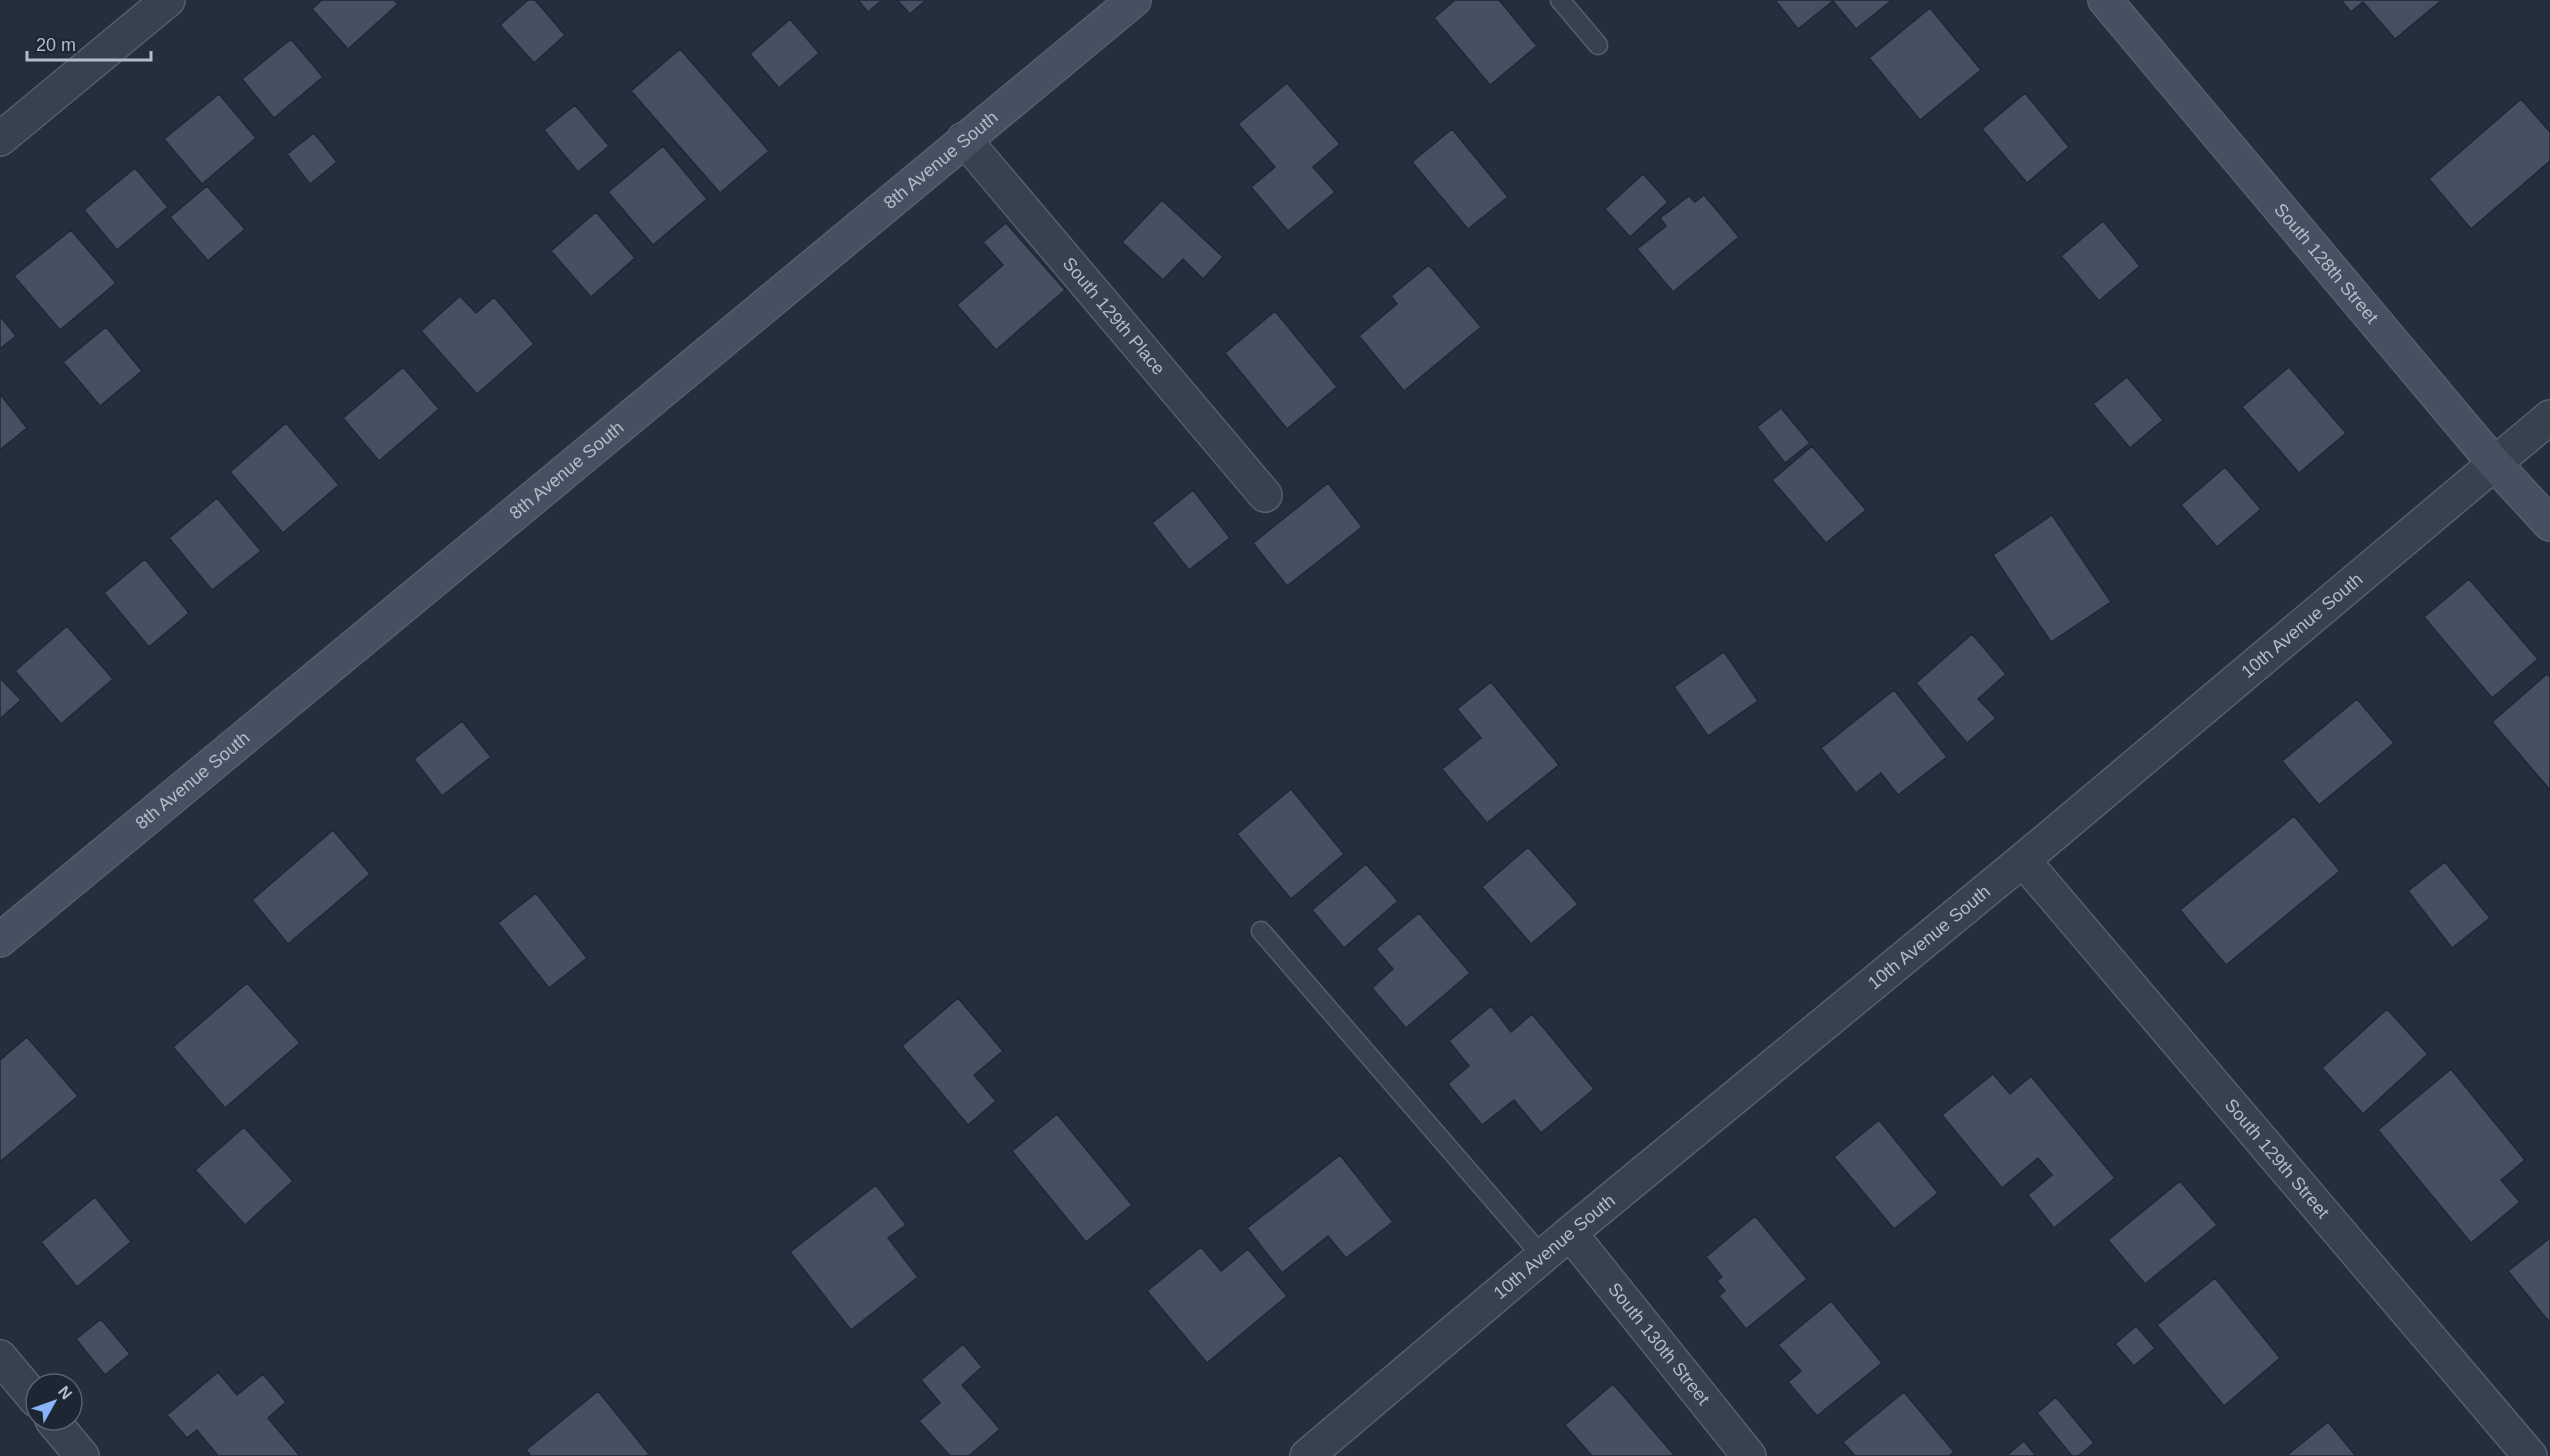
<svg xmlns="http://www.w3.org/2000/svg" width="2550" height="1456" font-family="Arial,sans-serif">
<style>
.building{fill:#455162;stroke:#1f2835;stroke-width:1.5}
.lines{fill:none;stroke-linecap:round;stroke-linejoin:round}
.lane-casing{stroke:#565f6c;stroke-width:21}
.street-casing{stroke:#565f6c;stroke-width:36}
.secondary-casing{stroke:#565f6c;stroke-width:36}
.lane{stroke:#38414e;stroke-width:18}
.street{stroke:#38414e;stroke-width:33}
.secondary{stroke:#465061;stroke-width:33}
.labels{text-anchor:middle;stroke-width:4.5;stroke-linejoin:round;paint-order:stroke}
.street-label{font-size:18px;fill:#b4bcc9;stroke:#1d2633}
</style>
<rect width="100%" height="100%" fill="#242f3e"/>
<path class="building" d="M 322,0 L 394,0 L 398,4 L 348,49 L 312,9 Z
M 528,0 L 535,0 L 565,35 L 534,63 L 500,25 Z
M 858,0 L 882,0 L 868,12 Z
M 897,0 L 926,0 L 910,14 Z
M 1455,0 L 1499,0 L 1537,46 L 1490,85 L 1434,18 Z
M 1775,0 L 1892,0 L 1856,29 L 1833,1 L 1798,29 Z
M 2341,0 L 2442,0 L 2395,39 L 2363,2 L 2351,12 Z
M 1930,8 L 1981,70 L 1920,120 L 1869,58 Z
M 790,19 L 819,53 L 779,88 L 750,54 Z
M 291,39 L 323,77 L 274,118 L 242,79 Z
M 680,49 L 769,151 L 720,193 L 631,91 Z
M 1287,83 L 1340,144 L 1313,167 L 1335,192 L 1288,231 L 1251,187 L 1275,167 L 1238,124 Z
M 2025,93 L 2069,147 L 2027,183 L 1982,129 Z
M 219,94 L 256,138 L 202,184 L 164,139 Z
M 2521,99 L 2550,132 L 2550,161 L 2471,229 L 2429,179 Z
M 575,105 L 609,146 L 578,172 L 544,130 Z
M 1452,129 L 1508,197 L 1468,229 L 1412,162 Z
M 314,133 L 337,162 L 310,184 L 287,154 Z
M 663,146 L 707,199 L 653,245 L 608,192 Z
M 135,168 L 168,207 L 117,250 L 84,210 Z
M 1643,174 L 1668,202 L 1630,237 L 1605,209 Z
M 207,186 L 245,229 L 208,261 L 170,217 Z
M 1704,195 L 1739,237 L 1673,292 L 1637,249 L 1666,226 L 1660,218 L 1689,196 L 1695,202 Z
M 1162,200 L 1223,257 L 1203,279 L 1183,259 L 1163,280 L 1122,242 Z
M 596,212 L 635,258 L 591,297 L 551,251 Z
M 2103,221 L 2140,266 L 2099,301 L 2061,256 Z
M 1006,223 L 1065,290 L 996,350 L 957,305 L 1003,265 L 983,242 Z
M 71,230 L 116,283 L 60,330 L 14,276 Z
M 1429,265 L 1481,327 L 1404,391 L 1359,336 L 1397,304 L 1391,296 Z
M 460,296 L 476,313 L 494,297 L 534,344 L 477,394 L 421,331 Z
M 1275,311 L 1337,387 L 1287,429 L 1225,353 Z
M 0,316 L 16,336 L 0,349 Z
M 106,327 L 142,371 L 100,406 L 63,362 Z
M 403,367 L 439,409 L 379,461 L 343,418 Z
M 2289,367 L 2346,433 L 2299,473 L 2242,407 Z
M 2127,377 L 2163,420 L 2130,448 L 2093,404 Z
M 0,394 L 27,428 L 0,450 Z
M 1781,408 L 1810,443 L 1785,463 L 1757,427 Z
M 286,423 L 339,485 L 283,533 L 230,472 Z
M 1812,446 L 1866,510 L 1826,543 L 1772,480 Z
M 2225,467 L 2261,509 L 2217,547 L 2181,505 Z
M 1328,483 L 1362,527 L 1287,586 L 1253,543 Z
M 1193,490 L 1230,538 L 1189,570 L 1152,523 Z
M 217,498 L 261,551 L 212,590 L 169,538 Z
M 2052,515 L 2111,602 L 2051,642 L 1993,555 Z
M 145,559 L 189,613 L 149,647 L 104,593 Z
M 2469,579 L 2538,659 L 2492,698 L 2424,617 Z
M 67,626 L 113,679 L 61,724 L 15,671 Z
M 1972,634 L 2006,674 L 1978,699 L 1996,718 L 1967,743 L 1916,683 Z
M 1724,652 L 1758,701 L 1708,736 L 1674,687 Z
M 2547,674 L 2550,677 L 2550,790 L 2492,722 Z
M 0,678 L 21,700 L 0,719 Z
M 1491,682 L 1559,765 L 1487,823 L 1442,769 L 1481,738 L 1457,709 Z
M 1894,690 L 1947,757 L 1898,795 L 1881,773 L 1856,793 L 1821,748 Z
M 2357,699 L 2394,743 L 2319,805 L 2282,761 Z
M 462,721 L 491,757 L 442,796 L 414,759 Z
M 1291,789 L 1344,854 L 1291,899 L 1237,834 Z
M 2294,816 L 2340,871 L 2226,965 L 2180,910 Z
M 333,830 L 370,874 L 288,944 L 252,900 Z
M 1528,847 L 1578,904 L 1531,944 L 1482,887 Z
M 2445,862 L 2490,918 L 2452,948 L 2408,891 Z
M 1366,864 L 1398,901 L 1344,948 L 1312,910 Z
M 536,893 L 587,958 L 549,988 L 498,923 Z
M 1419,913 L 1470,973 L 1406,1028 L 1372,988 L 1393,969 L 1376,949 Z
M 247,983 L 300,1043 L 225,1108 L 173,1047 Z
M 958,998 L 1003,1051 L 974,1075 L 996,1101 L 968,1125 L 902,1046 Z
M 1491,1006 L 1511,1032 L 1532,1014 L 1594,1089 L 1541,1133 L 1514,1100 L 1482,1125 L 1448,1084 L 1469,1066 L 1449,1041 Z
M 2387,1009 L 2428,1054 L 2363,1114 L 2322,1068 Z
M 27,1037 L 78,1096 L 0,1162 L 0,1060 Z
M 2451,1069 L 2525,1160 L 2501,1180 L 2520,1202 L 2471,1243 L 2378,1130 Z
M 1993,1074 L 2010,1094 L 2031,1076 L 2115,1178 L 2054,1228 L 2028,1195 L 2052,1175 L 2038,1158 L 2002,1188 L 1942,1115 Z
M 1057,1114 L 1132,1205 L 1086,1242 L 1012,1151 Z
M 1879,1120 L 1938,1193 L 1894,1229 L 1834,1157 Z
M 244,1127 L 293,1181 L 245,1225 L 195,1170 Z
M 1340,1155 L 1393,1222 L 1346,1258 L 1328,1236 L 1282,1273 L 1247,1228 Z
M 2180,1181 L 2217,1225 L 2145,1284 L 2108,1240 Z
M 876,1185 L 906,1225 L 888,1238 L 918,1277 L 851,1330 L 790,1252 Z
M 95,1197 L 131,1242 L 77,1287 L 41,1242 Z
M 1755,1216 L 1807,1279 L 1746,1329 L 1719,1296 L 1725,1291 L 1717,1281 L 1722,1277 L 1706,1257 Z
M 2550,1238 L 2550,1323 L 2508,1271 Z
M 1201,1247 L 1221,1271 L 1248,1249 L 1287,1296 L 1207,1363 L 1147,1291 Z
M 2215,1278 L 2280,1358 L 2224,1406 L 2157,1325 Z
M 1831,1301 L 1882,1363 L 1817,1416 L 1788,1382 L 1801,1371 L 1778,1345 Z
M 101,1319 L 130,1354 L 105,1375 L 76,1339 Z
M 2136,1326 L 2155,1348 L 2134,1366 L 2115,1344 Z
M 963,1344 L 982,1367 L 962,1385 L 1000,1429 L 969,1456 L 950,1456 L 919,1421 L 940,1403 L 921,1380 Z
M 218,1372 L 237,1395 L 263,1374 L 286,1402 L 268,1418 L 300,1456 L 218,1456 L 197,1430 L 187,1438 L 167,1415 Z
M 1613,1384 L 1675,1456 L 1592,1456 L 1565,1425 Z
M 598,1391 L 649,1454 L 646,1456 L 531,1456 L 526,1450 Z
M 1904,1392 L 1954,1452 L 1949,1456 L 1855,1456 L 1843,1442 Z
M 2056,1397 L 2094,1443 L 2078,1456 L 2072,1456 L 2037,1413 Z
M 2328,1422 L 2356,1456 L 2286,1456 Z
M 2024,1441 L 2036,1456 L 2006,1456 Z"/>
<g class="lines">
<defs>
<path id="lane" d="M 1560,0 L 1598,45
M 1261,931 L 1542,1256"/>
<g id="street">
<path d="M 0,139 L 168,0"/>
<path id="s1" d="M 964,139 L 1265,495"/>
<path id="s2" d="M 2023,860 L 2530,1456"/>
<path id="s3" d="M 1570,1233 L 1749,1456"/>
<path d="M 0,1357 L 36,1400"/>
<path d="M 52,1420 L 82,1456"/>
<path id="s4" d="M 1307,1456 L 1570,1233 L 2023,860 L 2550,417"/>
</g>
<g id="secondary">
<path id="s5" d="M 2105,0 L 2494,463 L 2550,524"/>
<path id="s6" d="M 0,940 L 1134,0"/>
</g>
</defs>
<use href="#lane" class="lane-casing"/>
<use href="#street" class="street-casing"/>
<use href="#secondary" class="secondary-casing"/>
<use href="#lane" class="lane"/>
<use href="#street" class="street"/>
<use href="#secondary" class="secondary"/>
</g>
<g class="labels">
<g class="street-label">
<text dy="6" stroke="none"><textPath href="#s6" startOffset="1222">8th Avenue South</textPath></text>
<text dy="6" stroke="none"><textPath href="#s5" startOffset="344">South 128th Street</textPath></text>
<text dy="6" stroke="none"><textPath href="#s1" startOffset="232">South 129th Place</textPath></text>
<text dy="6" stroke="none"><textPath href="#s6" startOffset="736">8th Avenue South</textPath></text>
<text dy="6" stroke="none"><textPath href="#s4" startOffset="1296">10th Avenue South</textPath></text>
<text dy="6" stroke="none"><textPath href="#s6" startOffset="250">8th Avenue South</textPath></text>
<text dy="6" stroke="none"><textPath href="#s4" startOffset="810">10th Avenue South</textPath></text>
<text dy="6" stroke="none"><textPath href="#s2" startOffset="392">South 129th Street</textPath></text>
<text dy="6" stroke="none"><textPath href="#s4" startOffset="324">10th Avenue South</textPath></text>
<text dy="6" stroke="none"><textPath href="#s3" startOffset="142">South 130th Street</textPath></text>
</g>
</g>
<g transform="translate(54 1402) rotate(50)"><circle r="28" fill="#1d2633" stroke="#59626f" stroke-width="1.5"/>
<path d="M0-4.5L10 22L0 15L-10 22Z" fill="#8ab4f8"/>
<text y="-9" font-size="16" font-weight="bold" text-anchor="middle" fill="#b4bcc9">N</text>
</g>
<path d="M27 51v9h124v-9" fill="none" stroke="#b4bcc9" stroke-width="3"/>
<text x="36" y="51" font-size="18" fill="#b4bcc9" stroke="#1d2633" stroke-width="4.5" paint-order="stroke">20 m</text>
</svg>
